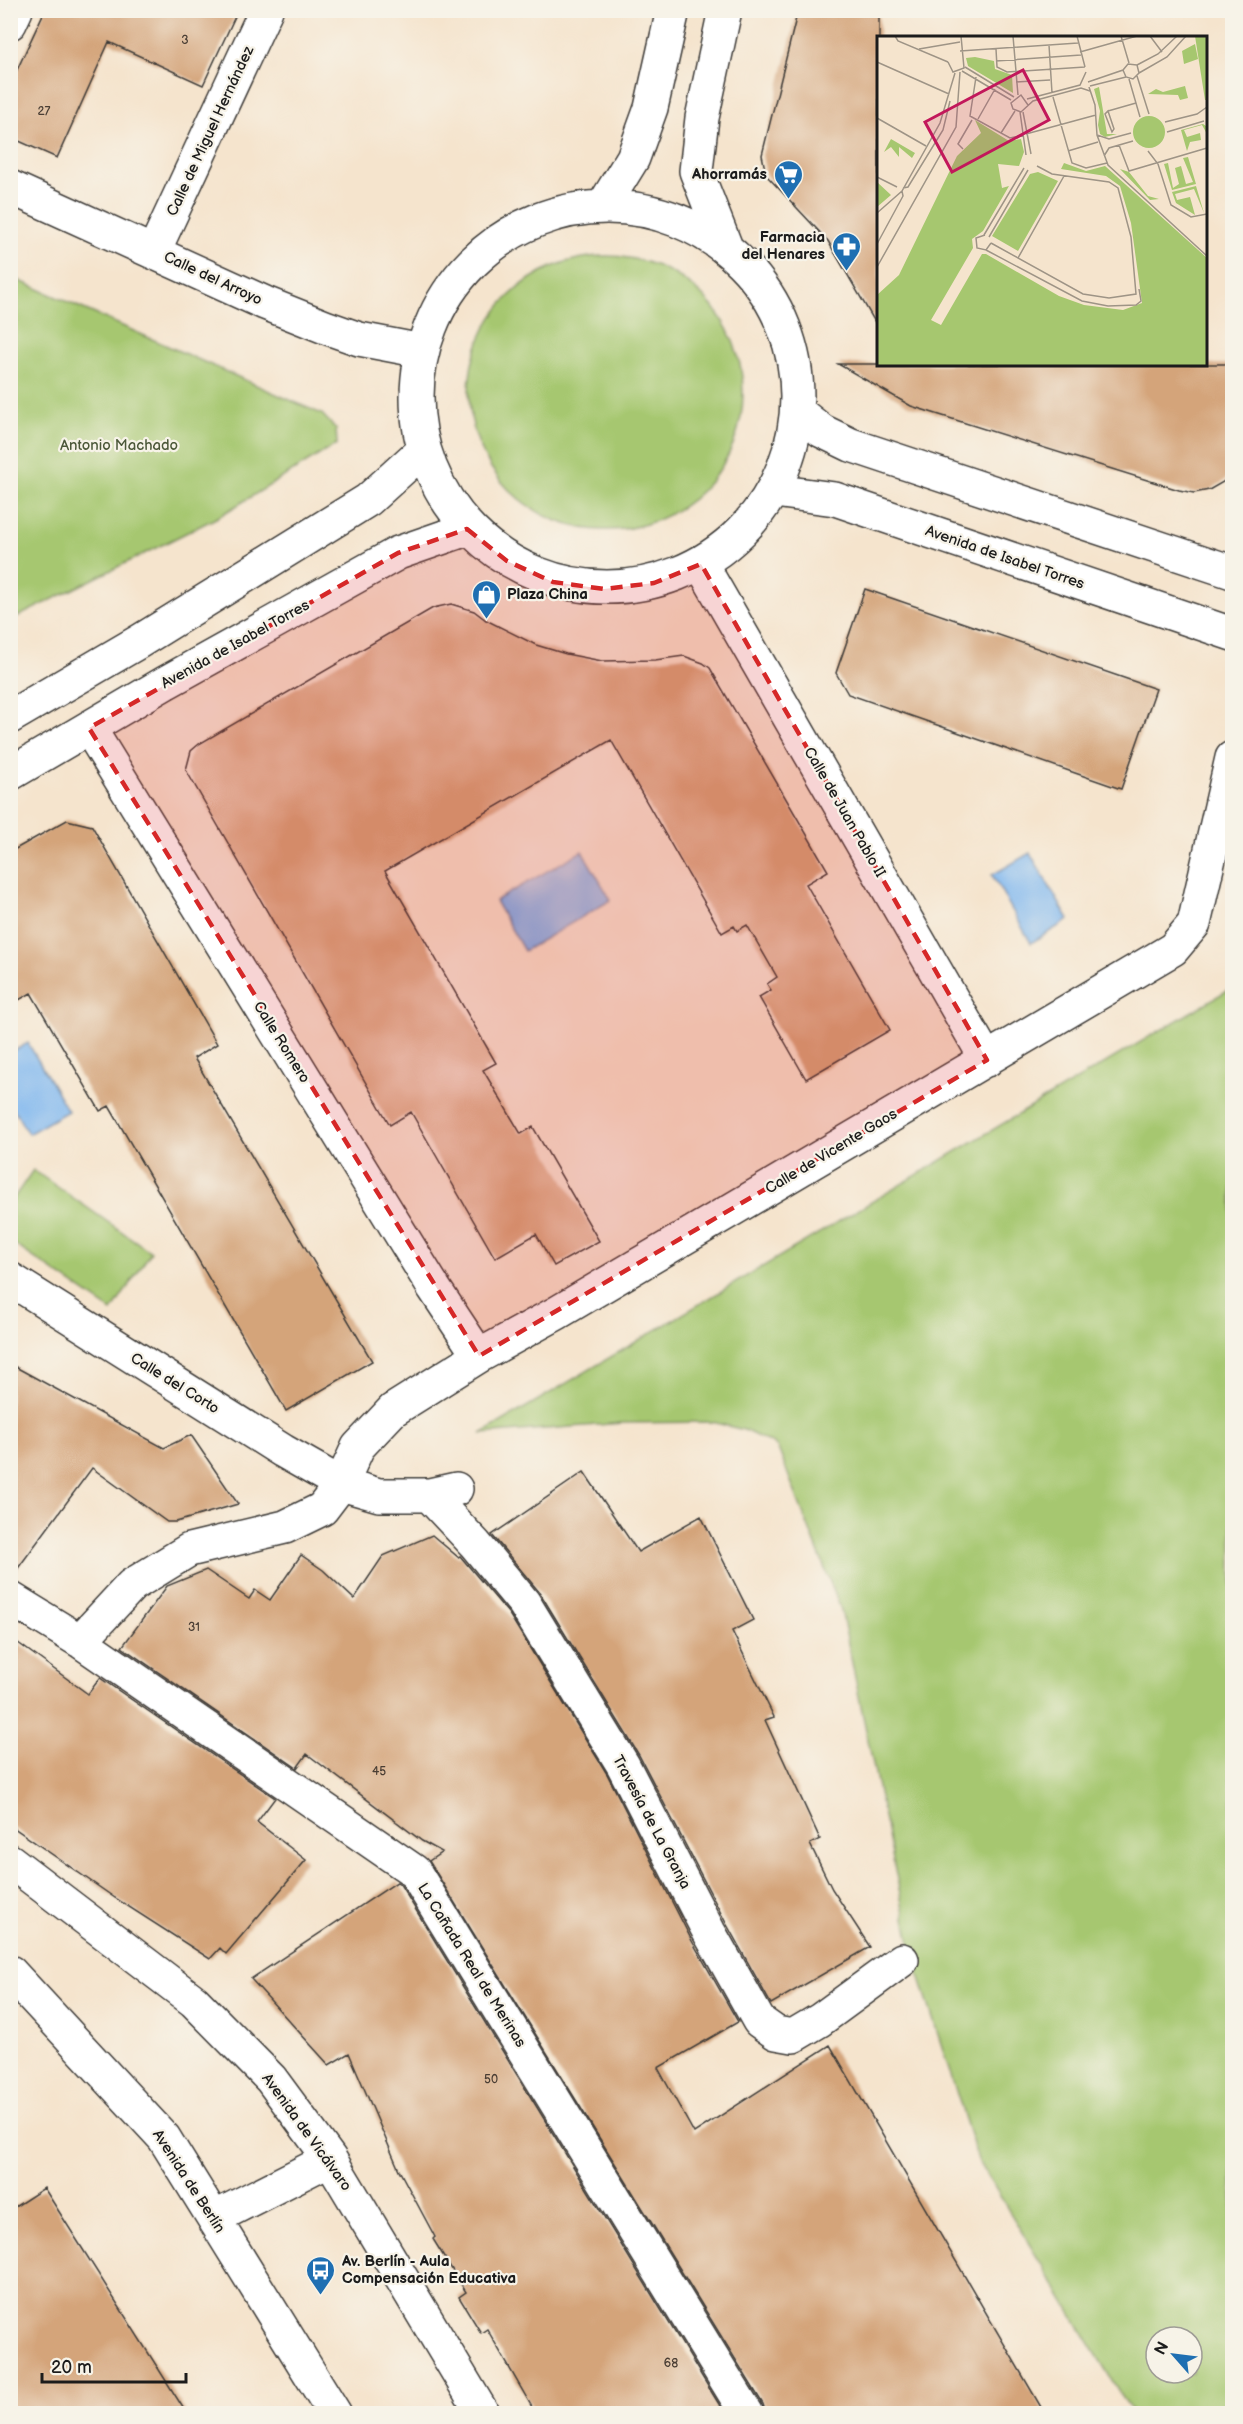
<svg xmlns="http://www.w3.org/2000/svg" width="1243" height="2424" font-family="'Balsamiq Sans',sans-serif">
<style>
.green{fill:#a6c76f;stroke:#617246;stroke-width:1.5;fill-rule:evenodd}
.water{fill:#80b7ef;stroke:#4e6a86;stroke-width:1.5}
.building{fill:#d4a47a}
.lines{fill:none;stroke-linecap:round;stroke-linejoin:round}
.minor-casing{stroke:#3d3a37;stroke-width:36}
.tertiary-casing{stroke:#3d3a37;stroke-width:36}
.minor{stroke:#fff;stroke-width:33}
.tertiary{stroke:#fff;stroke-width:33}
.marked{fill:#d62828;fill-opacity:0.2;stroke:#d62828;stroke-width:4.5;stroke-dasharray:12 8;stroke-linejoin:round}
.labels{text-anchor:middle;stroke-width:4.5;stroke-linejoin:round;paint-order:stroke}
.number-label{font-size:12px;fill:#4a3e34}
.street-label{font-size:15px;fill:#1c1c1c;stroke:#f7f3e8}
.poi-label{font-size:15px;font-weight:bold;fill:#1c1c1c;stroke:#f7f3e8;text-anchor:end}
.park-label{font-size:15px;fill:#4c5839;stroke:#f7f3e8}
.inset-road{fill:none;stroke:#9e9486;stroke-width:1.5}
.view{fill:#c2185b;fill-opacity:0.15;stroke:#c2185b;stroke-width:3}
.inset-edge{fill:none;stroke:#1c1c1c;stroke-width:3}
</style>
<rect width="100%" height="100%" fill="#f7f3e8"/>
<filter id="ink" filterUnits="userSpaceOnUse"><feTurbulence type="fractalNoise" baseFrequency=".0167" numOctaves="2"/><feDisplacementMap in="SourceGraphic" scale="12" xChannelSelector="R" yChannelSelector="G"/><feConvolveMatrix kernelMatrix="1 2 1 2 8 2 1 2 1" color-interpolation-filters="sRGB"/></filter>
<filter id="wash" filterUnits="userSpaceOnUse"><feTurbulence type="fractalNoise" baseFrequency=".008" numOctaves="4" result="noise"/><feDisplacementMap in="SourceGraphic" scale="24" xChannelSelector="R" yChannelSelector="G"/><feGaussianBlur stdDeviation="1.35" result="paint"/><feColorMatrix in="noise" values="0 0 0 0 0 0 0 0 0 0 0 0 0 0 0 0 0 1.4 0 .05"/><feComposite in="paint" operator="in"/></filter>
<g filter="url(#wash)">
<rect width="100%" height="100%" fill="#f5e4cd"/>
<path class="green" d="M469 393a137 137 0 1 1 274 0a137 137 0 1 1-274 0Z
M 11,277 L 322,414 L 336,429 L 337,444 L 218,517 L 11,620 Z
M 1232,982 L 1232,2413 L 1132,2413 L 978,2160 L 913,1956 L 841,1610 L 777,1446 L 744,1430 L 712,1422 L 623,1423 L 481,1434 L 1228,990 ZM 1156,2337 L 1192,2337 L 1192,2373 L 1156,2373 Z
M 33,1170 L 151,1252 L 112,1311 L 11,1242 L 11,1202 Z"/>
<path class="water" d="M 582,851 L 611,900 L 524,951 L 495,901 Z
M 1030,853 L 1069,920 L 1031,943 L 992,875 Z
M 28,1043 L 68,1111 L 28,1134 L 11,1104 L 10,1053 Z"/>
<g id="blocks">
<path class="building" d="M 40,10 L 238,10 L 203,85 L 109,42 L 57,158 L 10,137 L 10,85 L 44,12 Z
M 798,10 L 879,10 L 879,329 L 828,241 L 766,175 L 762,155 Z
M 838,364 L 1233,364 L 1233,472 L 1223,482 L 1209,490 L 1194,493 L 1179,490 L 911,406 Z
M 865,589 L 1156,689 L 1121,789 L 848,694 L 836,673 Z
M 451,604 L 474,611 L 486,620 L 536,645 L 566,654 L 602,661 L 655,660 L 684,656 L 703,663 L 710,668 L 828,871 L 806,884 L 890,1030 L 806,1079 L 759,997 L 771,990 L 767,984 L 777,977 L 747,925 L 737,931 L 734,926 L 722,933 L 611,740 L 385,871 L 496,1063 L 483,1070 L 521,1134 L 533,1127 L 599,1241 L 554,1266 L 536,1234 L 495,1258 L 411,1112 L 390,1125 L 186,770 L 191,751 L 199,744 L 433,608 Z
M 67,820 L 92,826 L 217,1044 L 194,1058 L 372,1361 L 286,1411 L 109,1106 L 100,1111 L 31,993 L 10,1005 L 10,852 Z
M 10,1364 L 164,1448 L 191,1435 L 238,1504 L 176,1522 L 167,1522 L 92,1468 L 10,1579 Z
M 584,1472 L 638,1552 L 701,1516 L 753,1620 L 732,1631 L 774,1717 L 765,1720 L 820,1839 L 810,1844 L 832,1889 L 870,1947 L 771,2004 L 726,1923 L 639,1755 L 540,1593 L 492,1535 Z
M 432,1535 L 458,1557 L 460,1556 L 509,1614 L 607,1774 L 692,1941 L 738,2022 L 658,2068 L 694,2133 L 830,2045 L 1045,2414 L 766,2414 L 763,2404 L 429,1861 L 442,1852 L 422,1841 L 307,1754 L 297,1768 L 122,1647 L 167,1586 L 206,1570 L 249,1599 L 255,1590 L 270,1600 L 301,1555 L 323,1570 L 354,1599 L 383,1556 Z
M 10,1637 L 88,1694 L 100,1678 L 275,1798 L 257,1822 L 306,1860 L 226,1954 L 220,1948 L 210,1959 L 115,1898 L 10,1825 Z
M 397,1882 L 400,1884 L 725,2414 L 536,2414 L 487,2329 L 481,2333 L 459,2297 L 466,2292 L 433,2239 L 435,2237 L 399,2170 L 349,2053 L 329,2065 L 251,1979 Z
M 44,2188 L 187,2414 L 10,2414 L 10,2210 Z"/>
</g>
</g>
<g filter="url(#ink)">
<use href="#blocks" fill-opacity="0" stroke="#3d3a37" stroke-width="1.5"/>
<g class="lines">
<defs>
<path id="minor" d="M 10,23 L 16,10
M 10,187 L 265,303 L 325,327 L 359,339 L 422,351
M 154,251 L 266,10
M 798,412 L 822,431 L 851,445 L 1232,572
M 774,491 L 835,499 L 1232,634
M 701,564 L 987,1060
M 89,728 L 434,1288 L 479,1356
M 10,1279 L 283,1451 L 341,1484 L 358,1447 L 393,1410 L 479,1356 L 557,1313 L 1173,949 L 1194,924 L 1232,758
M 429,1495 L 475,1544 L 524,1603 L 623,1765 L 709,1932 L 759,2021 L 776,2033 L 793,2036 L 820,2020 L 902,1960
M 10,1598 L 80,1641 L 414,1871 L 747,2414
M 80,1641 L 132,1585 L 189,1550 L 285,1527 L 322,1509 L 341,1484 L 379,1495 L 429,1495 L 456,1489
M 10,1861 L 194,2001 L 271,2079 L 330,2159 L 483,2414
M 10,1972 L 164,2138 L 335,2414
M 214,2218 L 330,2159"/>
<path id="tertiary" d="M 604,205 L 633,158 L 651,108 L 673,10
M417 397a190 190 0 1 1 380 0a190 190 0 1 1-380 0Z
M 725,245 L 696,171 L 702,118 L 725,10
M 10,717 L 140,641 L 368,500 L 423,450
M 10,774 L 165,683 L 398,553 L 467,529"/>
</defs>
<use href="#minor" class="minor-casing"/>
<use href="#tertiary" class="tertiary-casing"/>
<use href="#minor" class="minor"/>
<use href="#tertiary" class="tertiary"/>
</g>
</g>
<path class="marked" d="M 467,529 L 507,561 L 553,582 L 604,589 L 654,583 L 701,564 L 987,1060 L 479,1356 L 89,728 L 398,553 Z"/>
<defs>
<symbol id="supermarket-pin" viewBox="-11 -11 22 30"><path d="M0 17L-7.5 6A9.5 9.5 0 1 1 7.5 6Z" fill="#1f6fb2" stroke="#f7f3e8"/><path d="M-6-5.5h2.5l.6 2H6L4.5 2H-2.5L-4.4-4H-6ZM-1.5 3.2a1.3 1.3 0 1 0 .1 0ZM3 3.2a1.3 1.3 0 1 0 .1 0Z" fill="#fff"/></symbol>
<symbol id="pharmacy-pin" viewBox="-11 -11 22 30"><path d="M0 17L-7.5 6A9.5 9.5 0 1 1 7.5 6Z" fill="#1f6fb2" stroke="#f7f3e8"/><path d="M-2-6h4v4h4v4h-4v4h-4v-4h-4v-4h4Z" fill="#fff"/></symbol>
<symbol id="shop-pin" viewBox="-11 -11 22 30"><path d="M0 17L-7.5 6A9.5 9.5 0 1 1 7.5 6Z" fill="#1f6fb2" stroke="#f7f3e8"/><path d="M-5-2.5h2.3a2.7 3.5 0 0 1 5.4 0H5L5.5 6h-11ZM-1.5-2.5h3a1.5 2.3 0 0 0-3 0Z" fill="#fff"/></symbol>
<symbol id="bus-pin" viewBox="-11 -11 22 30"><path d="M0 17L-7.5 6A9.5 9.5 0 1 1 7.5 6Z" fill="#1f6fb2" stroke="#f7f3e8"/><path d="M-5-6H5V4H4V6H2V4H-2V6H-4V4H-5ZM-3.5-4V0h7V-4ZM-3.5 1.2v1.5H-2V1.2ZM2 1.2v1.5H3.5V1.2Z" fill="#fff"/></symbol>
</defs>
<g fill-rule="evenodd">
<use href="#supermarket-pin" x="772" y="158" width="33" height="45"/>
<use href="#pharmacy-pin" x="830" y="230" width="33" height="45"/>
<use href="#shop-pin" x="470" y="578" width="33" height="45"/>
<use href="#bus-pin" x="304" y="2254" width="33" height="45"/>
</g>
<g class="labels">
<g class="number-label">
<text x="185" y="44">3</text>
<text x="44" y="115">27</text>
<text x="194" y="1631">31</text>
<text x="379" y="1775">45</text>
<text x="491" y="2083">50</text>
<text x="671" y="2367">68</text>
</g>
<g class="street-label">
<text transform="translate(210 131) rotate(-65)" y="5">Calle de Miguel Hernández</text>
<text transform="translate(213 278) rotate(25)" y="5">Calle del Arroyo</text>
<text transform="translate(1005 557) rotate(19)" y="5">Avenida de Isabel Torres</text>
<text transform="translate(235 644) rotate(-29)" y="5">Avenida de Isabel Torres</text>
<text transform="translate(845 812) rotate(60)" y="5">Calle de Juan Pablo II</text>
<text transform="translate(282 1042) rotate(58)" y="5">Calle Romero</text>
<text transform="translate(831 1151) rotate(-31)" y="5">Calle de Vicente Gaos</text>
<text transform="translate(175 1383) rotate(32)" y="5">Calle del Corto</text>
<text transform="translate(652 1822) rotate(62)" y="5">Travesía de La Granja</text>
<text transform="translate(472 1965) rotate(58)" y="5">La Cañada Real de Merinas</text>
<text transform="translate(307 2132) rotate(54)" y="5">Avenida de Vicálvaro</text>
<text transform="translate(189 2181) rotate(57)" y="5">Avenida de Berlín</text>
</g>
<g class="poi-label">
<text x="767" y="179">Ahorramás</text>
<text x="825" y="242">Farmacia<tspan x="825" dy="17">del Henares</tspan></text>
<text x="507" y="599" text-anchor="start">Plaza China</text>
<text x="342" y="2266" text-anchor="start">Av. Berlín - Aula<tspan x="342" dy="17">Compensación Educativa</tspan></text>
</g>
<g class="park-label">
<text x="119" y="450">Antonio Machado</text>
</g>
</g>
<g transform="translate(877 36)">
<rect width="330" height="330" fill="#f5e4cd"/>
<path d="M 318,0 L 330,0 L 330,64 L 328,64 ZM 318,8 L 321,23 L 307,28 L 305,15 ZM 98,21 L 117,25 L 118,33 L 135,39 L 136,57 L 91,30 L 89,22 ZM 308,50 L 311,62 L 303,64 L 301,59 L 271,58 L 279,53 L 286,56 ZM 222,51 L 230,98 L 240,98 L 228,101 L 223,98 L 221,89 L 223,75 L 217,53 ZM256 96a16 16 0 1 1 32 0a16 16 0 1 1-32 0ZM 98,84 L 132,105 L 144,103 L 147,116 L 142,130 L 121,128 L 125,152 L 132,150 L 106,195 L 95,203 L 96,212 L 54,284 L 64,289 L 105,218 L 109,218 L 182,260 L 207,269 L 246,274 L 265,267 L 254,187 L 243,150 L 229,140 L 184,133 L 187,127 L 209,135 L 228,130 L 330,222 L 330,330 L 0,330 L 0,259 L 22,239 L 80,120 L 104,97 ZM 326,88 L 329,90 L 330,98 L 325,89 L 307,94 L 310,101 L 323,97 L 324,104 L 313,106 L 310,115 L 304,94 ZM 14,103 L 38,117 L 35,122 L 22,111 L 22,121 L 14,111 L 7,116 ZM 311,121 L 319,148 L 295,154 L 287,128 L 291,127 L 296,152 L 302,148 L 298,132 L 304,130 L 309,148 L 316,146 L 306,122 ZM 243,133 L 252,136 L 271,160 L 282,163 L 273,164 ZM 161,136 L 181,145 L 141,215 L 115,200 L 153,138 ZM 0,146 L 14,159 L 0,171 ZM 319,150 L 327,177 L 317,153 L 298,158 L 300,164 L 313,161 L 318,179 L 299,167 L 295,156 Z" fill="#a6c76f"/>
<path class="inset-road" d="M 18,0 L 21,5 L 71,26M 136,0 L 141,59M 200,0 L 208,31M 244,0 L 252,27M 273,0 L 285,16M 172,9 L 175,57M 42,13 L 83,6M 119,13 L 120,31 L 130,36 L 208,31M 83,15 L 201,7M 203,16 L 260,0M 119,25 L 204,19M 0,26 L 72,58M 71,26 L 76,36 L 87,32 L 84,0M 260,29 L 281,18 L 300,0M 88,31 L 137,61M 246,34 L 249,41 L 256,43 L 262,37 L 260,29M 85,35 L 134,64M 262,37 L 290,21 L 309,0M 260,40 L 272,78M 99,41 L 93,80 L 133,102 L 147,99M 252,43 L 263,81M 139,46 L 173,44M 211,46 L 246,34 L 251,28 L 260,29M 213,50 L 249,41M 212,51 L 218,69 L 220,99 L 231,129 L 330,220M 176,61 L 195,127 L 209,132 L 230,127M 150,63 L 203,49 L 209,36M 151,69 L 144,59 L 134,67 L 136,73 L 144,76 L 156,65 L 204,52 L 213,55M 231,75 L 237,93 L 235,96 L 228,78 ZM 231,75 L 259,67M 143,76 L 149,119M 146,76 L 154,118M 0,82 L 49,110M 101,83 L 118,53M 288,86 L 320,78 L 330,71M 290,96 L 327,85M 124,97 L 138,75M 149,98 L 219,79M 220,99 L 232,103 L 254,97M 242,109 L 252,135 L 330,112M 86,113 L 81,108 L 95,84M 191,115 L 221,106M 271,115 L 281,128 L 294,169 L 314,181 L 330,178M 227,120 L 232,112 L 256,105M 0,141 L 20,151M 26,152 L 31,151 L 66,94 L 73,65M 0,177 L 25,155 L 63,87 L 78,37M 107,199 L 147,132M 108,199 L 99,202 L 100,212 L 109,214 L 114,207M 112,201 L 151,134M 114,207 L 206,258 L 232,262 L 259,258 L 254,201 L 241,152 L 232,146 L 175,138 L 160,130M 0,208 L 26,160 L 25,155M 109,214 L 205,265 L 231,270 L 259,269 L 264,265 L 262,253M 141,222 L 187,140M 0,231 L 79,91 L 83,36"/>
<path class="view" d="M 146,34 L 172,84 L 75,136 L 48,86 Z"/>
<rect width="330" height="330" class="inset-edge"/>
</g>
<rect width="1243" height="2424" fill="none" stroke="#f7f3e8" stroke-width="36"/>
<g transform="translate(1174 2355) rotate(298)"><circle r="28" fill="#f7f3e8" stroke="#9f9d96" stroke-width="1.5"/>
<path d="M0-4.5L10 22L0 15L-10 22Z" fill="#1f6fb2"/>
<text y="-9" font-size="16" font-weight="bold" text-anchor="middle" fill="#1c1c1c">N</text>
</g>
<path d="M42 2373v9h144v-9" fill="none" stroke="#1c1c1c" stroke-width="3"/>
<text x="51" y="2373" font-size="18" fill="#1c1c1c" stroke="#f7f3e8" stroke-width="4.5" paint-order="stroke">20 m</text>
</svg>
